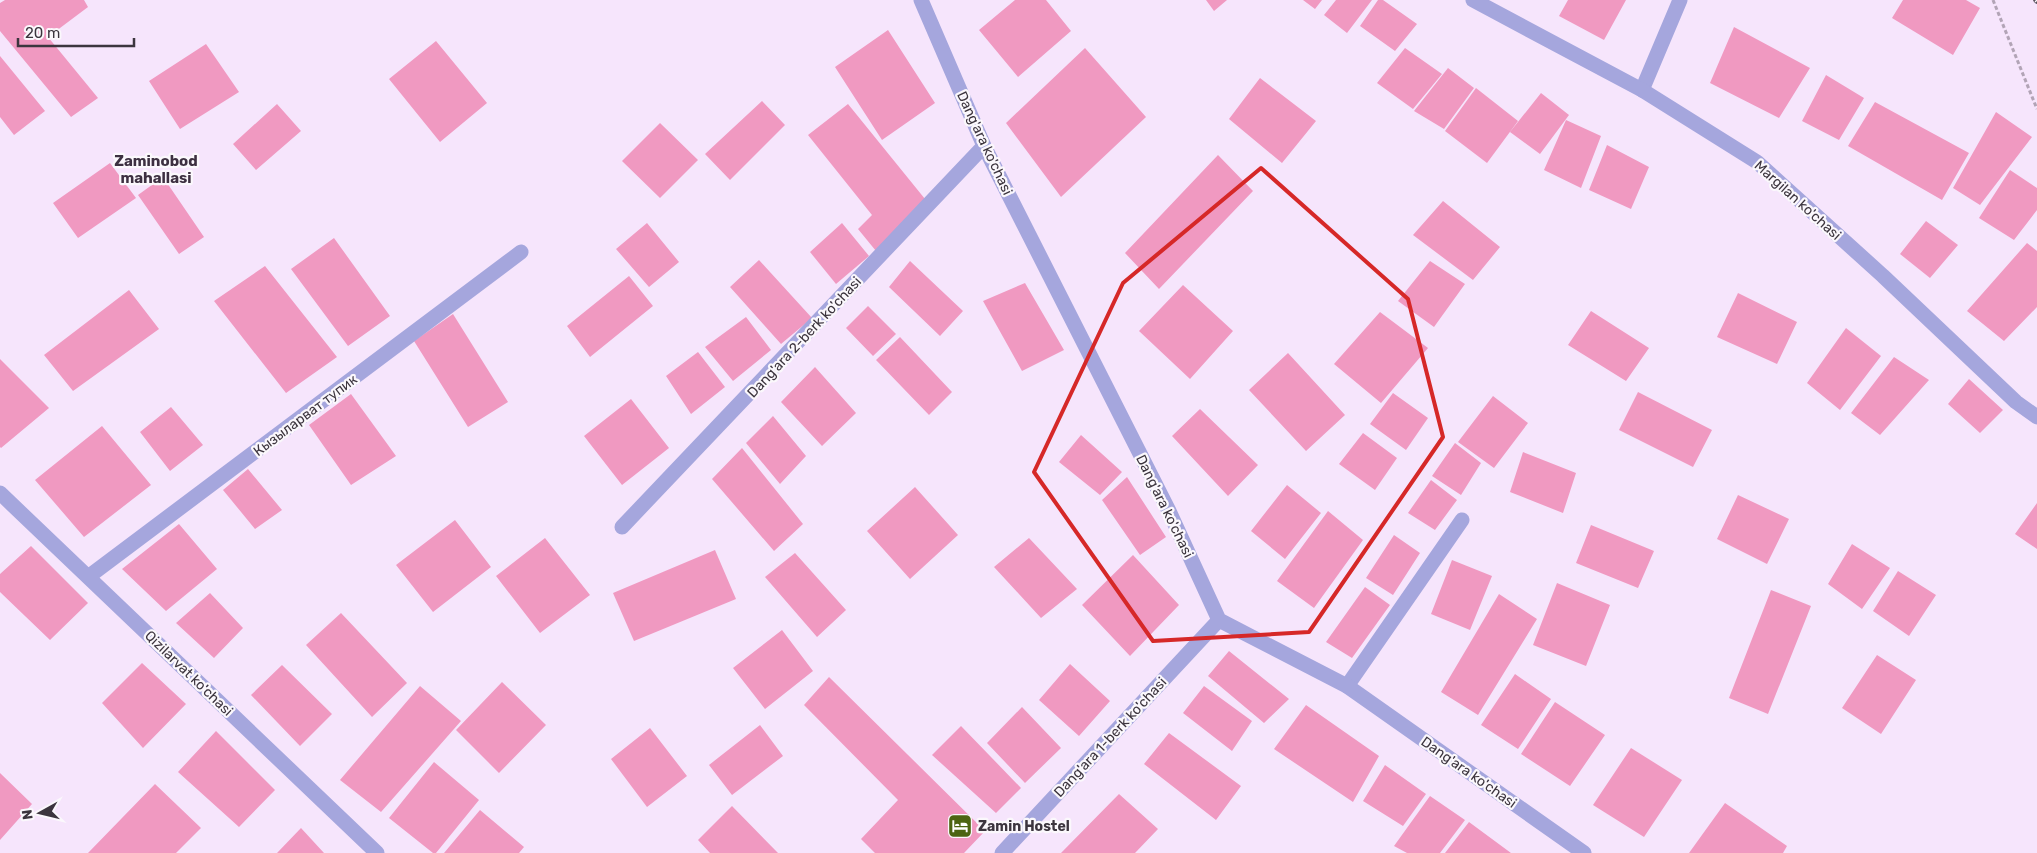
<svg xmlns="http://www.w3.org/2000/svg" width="2037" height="853" font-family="Rubik,sans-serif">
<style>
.building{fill:#f099c1}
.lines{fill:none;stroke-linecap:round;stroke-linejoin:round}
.path{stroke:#b2a4b6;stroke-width:3;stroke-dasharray:4 2.5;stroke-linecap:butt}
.lane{stroke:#a5a6dd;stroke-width:15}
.street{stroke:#a5a6dd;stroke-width:15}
.rail-casing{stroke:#5a515c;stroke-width:5.5}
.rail{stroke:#fbf8fc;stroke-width:4;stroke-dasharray:11;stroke-linecap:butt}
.marked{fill:none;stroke:#d62828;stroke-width:4;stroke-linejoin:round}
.labels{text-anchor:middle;stroke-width:4.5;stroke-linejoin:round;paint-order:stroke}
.street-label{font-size:14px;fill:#3c353e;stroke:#fbf8fc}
.poi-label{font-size:14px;font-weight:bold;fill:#3c353e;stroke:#fbf8fc;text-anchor:start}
.neighbourhood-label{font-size:15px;font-weight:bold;fill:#3d3041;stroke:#fbf8fc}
</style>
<rect width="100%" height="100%" fill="#f6e5fc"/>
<path class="building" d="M 5,0 L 84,0 L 88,7 L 48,37 L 98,98 L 71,117 L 0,31 L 0,3 Z
M 1015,0 L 1046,0 L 1071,31 L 1018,77 L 979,30 Z
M 1206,0 L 1227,0 L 1214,11 Z
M 1303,0 L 1322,0 L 1315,9 Z
M 1336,0 L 1372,0 L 1347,33 L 1324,15 Z
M 1378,0 L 1383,0 L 1417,24 L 1395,51 L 1360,26 Z
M 1568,0 L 1626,0 L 1604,40 L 1559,16 Z
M 1903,0 L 1966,0 L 1980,8 L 1953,55 L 1892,18 Z
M 1734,27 L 1810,68 L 1779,118 L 1710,83 Z
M 888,30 L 935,103 L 882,140 L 835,67 Z
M 436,41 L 487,103 L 440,142 L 389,79 Z
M 206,44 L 239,92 L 180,129 L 149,81 Z
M 1085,48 L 1146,117 L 1061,197 L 1006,123 Z
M 1405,48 L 1442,74 L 1413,109 L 1377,83 Z
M 0,56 L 45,111 L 14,135 L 0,117 Z
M 1448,68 L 1474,88 L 1444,129 L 1414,111 Z
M 1826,75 L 1864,98 L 1839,140 L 1802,121 Z
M 1260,78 L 1316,121 L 1282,163 L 1229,119 Z
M 1476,88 L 1518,121 L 1487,163 L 1445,131 Z
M 1541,93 L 1569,115 L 1540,154 L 1510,132 Z
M 762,101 L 785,125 L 730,180 L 705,154 Z
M 1875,102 L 1969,153 L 1942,200 L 1848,146 Z
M 277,104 L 301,131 L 256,170 L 233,144 Z
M 848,104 L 925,199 L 876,251 L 858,229 L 872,215 L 808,135 Z
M 1996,112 L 2032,137 L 1980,205 L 1953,188 Z
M 1566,120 L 1601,136 L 1581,188 L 1544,170 Z
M 660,123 L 698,160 L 660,198 L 622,161 Z
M 1607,145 L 1649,167 L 1631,209 L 1589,190 Z
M 1218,155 L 1253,191 L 1159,289 L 1125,253 Z
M 110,163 L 136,198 L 78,238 L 53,203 Z
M 2010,170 L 2037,188 L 2037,210 L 2014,240 L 1979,218 Z
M 163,177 L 204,237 L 179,254 L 138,195 Z
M 1443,201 L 1500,247 L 1473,280 L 1413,235 Z
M 1926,221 L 1958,245 L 1930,278 L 1900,254 Z
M 647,223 L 679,262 L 649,287 L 616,249 Z
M 842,223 L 869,256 L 836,284 L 810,252 Z
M 334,238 L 390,316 L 348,346 L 291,269 Z
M 2027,243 L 2037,251 L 2037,307 L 2004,341 L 1967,311 Z
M 759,260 L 812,318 L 781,344 L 730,287 Z
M 910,261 L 963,311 L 940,336 L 889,287 Z
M 1430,261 L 1465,284 L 1434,327 L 1398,301 Z
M 265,266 L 337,357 L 286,393 L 214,301 Z
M 629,276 L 653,306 L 590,357 L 567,326 Z
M 1025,283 L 1064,350 L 1022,371 L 983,301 Z
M 1183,285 L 1233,331 L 1190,379 L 1139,331 Z
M 129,290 L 159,329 L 73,391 L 44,355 Z
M 1738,293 L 1797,322 L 1777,364 L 1717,337 Z
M 868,306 L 896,334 L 873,356 L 846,328 Z
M 1591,311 L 1649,348 L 1626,381 L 1568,345 Z
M 1380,312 L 1428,348 L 1381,403 L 1334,364 Z
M 453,314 L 508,402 L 468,427 L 414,341 Z
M 746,317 L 771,350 L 733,381 L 705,347 Z
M 1846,328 L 1881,356 L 1840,410 L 1807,383 Z
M 900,337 L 952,392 L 929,415 L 876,360 Z
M 698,352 L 725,387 L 691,414 L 666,376 Z
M 1288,353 L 1345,415 L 1306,451 L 1249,390 Z
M 1894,357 L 1929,380 L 1880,435 L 1851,413 Z
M 0,359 L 49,408 L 1,448 L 0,447 Z
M 815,367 L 856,413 L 822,446 L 781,402 Z
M 1969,379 L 2003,410 L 1980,433 L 1948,404 Z
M 1638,392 L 1712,430 L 1693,467 L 1619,430 Z
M 1393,393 L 1428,418 L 1406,450 L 1370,424 Z
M 351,394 L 396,456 L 351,485 L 309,425 Z
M 1493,396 L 1528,423 L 1494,468 L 1458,442 Z
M 631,399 L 669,448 L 622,485 L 584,436 Z
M 171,407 L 203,445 L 170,471 L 140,432 Z
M 1200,409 L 1258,465 L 1228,496 L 1172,436 Z
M 773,416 L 806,456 L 780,484 L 746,443 Z
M 102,426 L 151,485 L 84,537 L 35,480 Z
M 1363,433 L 1397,458 L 1375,490 L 1339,464 Z
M 1081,435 L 1122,472 L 1100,495 L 1059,462 Z
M 1455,443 L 1481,463 L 1461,495 L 1432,476 Z
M 742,448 L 803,524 L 774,551 L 712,479 Z
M 1523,452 L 1576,473 L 1563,513 L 1510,492 Z
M 248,469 L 282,510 L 255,529 L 223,490 Z
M 1127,477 L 1166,537 L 1140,555 L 1102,500 Z
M 1431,480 L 1457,500 L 1435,530 L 1408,513 Z
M 1287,485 L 1321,513 L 1285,559 L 1251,531 Z
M 915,487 L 958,535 L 910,579 L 867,531 Z
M 1738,495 L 1789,519 L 1767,564 L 1717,539 Z
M 2037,503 L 2037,549 L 2015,534 Z
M 1328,511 L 1363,540 L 1314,608 L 1277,581 Z
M 455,520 L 491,567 L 433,612 L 396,565 Z
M 179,524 L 217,569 L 166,611 L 122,569 Z
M 1591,525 L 1654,551 L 1638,588 L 1576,563 Z
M 1394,535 L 1420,553 L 1393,595 L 1366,578 Z
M 545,538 L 590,595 L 540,633 L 496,576 Z
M 1029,538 L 1077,589 L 1041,618 L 994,567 Z
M 1852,544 L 1890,568 L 1862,609 L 1828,584 Z
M 31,546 L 88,603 L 50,640 L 0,592 L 0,574 Z
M 715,550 L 736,599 L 634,641 L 613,593 Z
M 795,553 L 846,610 L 817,637 L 765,577 Z
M 1133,555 L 1179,605 L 1130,656 L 1082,605 Z
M 1452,560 L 1492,576 L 1470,630 L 1431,614 Z
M 1898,571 L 1936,595 L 1909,636 L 1873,611 Z
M 1557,583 L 1610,605 L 1586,666 L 1533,645 Z
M 1365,587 L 1390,605 L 1352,658 L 1326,642 Z
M 1771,590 L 1811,606 L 1768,714 L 1729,698 Z
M 210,593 L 243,628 L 214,658 L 176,623 Z
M 1499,594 L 1537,619 L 1478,715 L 1441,692 Z
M 341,613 L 407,683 L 372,717 L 306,645 Z
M 782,630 L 813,671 L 765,709 L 733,668 Z
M 1229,651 L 1289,699 L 1264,723 L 1208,676 Z
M 1877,655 L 1916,680 L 1881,734 L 1842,708 Z
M 142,663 L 186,704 L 143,748 L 102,703 Z
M 1070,664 L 1110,701 L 1079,736 L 1039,700 Z
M 282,665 L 332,714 L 300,746 L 251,695 Z
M 1515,674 L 1551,699 L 1518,749 L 1481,725 Z
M 829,677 L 985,831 L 964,853 L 875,853 L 861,839 L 898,800 L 804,705 Z
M 502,682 L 546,725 L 499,773 L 456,730 Z
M 420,686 L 461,721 L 381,812 L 340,780 Z
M 1204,686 L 1252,721 L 1232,751 L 1183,713 Z
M 1555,702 L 1605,735 L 1570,786 L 1521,754 Z
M 1306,705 L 1379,756 L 1353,802 L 1274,749 Z
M 1022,707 L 1061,748 L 1025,783 L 987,743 Z
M 760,725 L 783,756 L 732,795 L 709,765 Z
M 961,726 L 1021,788 L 996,813 L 932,755 Z
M 650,728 L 687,776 L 647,807 L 611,759 Z
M 216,731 L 275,790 L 239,827 L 178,772 Z
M 1169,733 L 1241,786 L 1216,820 L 1144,764 Z
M 1631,748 L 1682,780 L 1644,837 L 1593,805 Z
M 434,762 L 479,800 L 436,853 L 433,853 L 389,818 Z
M 1385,765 L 1426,794 L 1403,826 L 1363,801 Z
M 0,773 L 32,804 L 0,840 Z
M 155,784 L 201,828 L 176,853 L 88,853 Z
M 1119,794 L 1158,829 L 1135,853 L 1061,853 Z
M 1430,796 L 1465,820 L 1440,853 L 1407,853 L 1394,846 Z
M 1725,803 L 1787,846 L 1783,853 L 1689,853 Z
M 732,806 L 778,853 L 710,853 L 698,840 Z
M 480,810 L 524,847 L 519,853 L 444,853 Z
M 1469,822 L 1511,853 L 1445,853 Z
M 301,828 L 324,853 L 277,853 Z"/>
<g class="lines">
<path class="path" d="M 1993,0 L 2037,109"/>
<path class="lane" d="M 1642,90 L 1680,0
M 1347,686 L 1462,520"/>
<path class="street" d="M 921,0 L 984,146 L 1169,511 L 1219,620 L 1347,686 L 1584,853
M 1473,0 L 1642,90 L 1757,162 L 1883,276 L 2016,402 L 2037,417
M 0,493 L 377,853
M 622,527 L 984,146
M 88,577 L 521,252
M 1002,853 L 1219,620"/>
<defs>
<path id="rail" d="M 2036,0 L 2037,1"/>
</defs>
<use href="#rail" class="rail-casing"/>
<use href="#rail" class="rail"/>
</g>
<path class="marked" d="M 1261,168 L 1408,299 L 1443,437 L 1309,632 L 1153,641 L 1034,472 L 1123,283 Z"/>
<defs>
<symbol id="hotel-square" viewBox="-11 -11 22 22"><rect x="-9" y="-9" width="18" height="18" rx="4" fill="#4c6412" stroke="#fbf8fc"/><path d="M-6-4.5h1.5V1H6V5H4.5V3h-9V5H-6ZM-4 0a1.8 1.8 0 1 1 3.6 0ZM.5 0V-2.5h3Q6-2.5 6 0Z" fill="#fff"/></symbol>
</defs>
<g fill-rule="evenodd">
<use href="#hotel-square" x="946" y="812" width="28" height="28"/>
</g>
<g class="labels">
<g class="street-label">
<text transform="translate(985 143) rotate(65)" y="5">Dang'ara ko'chasi</text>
<text transform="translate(1798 200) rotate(42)" y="5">Margilan ko'chasi</text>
<text transform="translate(804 337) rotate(-47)" y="5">Dang'ara 2-berk ko'chasi</text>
<text transform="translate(305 415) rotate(-37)" y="5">Кызыларват тупик</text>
<text transform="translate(1165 506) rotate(64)" y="5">Dang'ara ko'chasi</text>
<text transform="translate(189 673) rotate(44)" y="5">Qizilarvat ko'chasi</text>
<text transform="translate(1110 737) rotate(-47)" y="5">Dang'ara 1-berk ko'chasi</text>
<text transform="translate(1469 772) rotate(35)" y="5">Dang'ara ko'chasi</text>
</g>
<g class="poi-label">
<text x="978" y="831">Zamin Hostel</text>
</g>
<g class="neighbourhood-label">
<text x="156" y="166">Zaminobod<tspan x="156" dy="17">mahallasi</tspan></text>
</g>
</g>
<g transform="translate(40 813) rotate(262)" stroke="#fbf8fc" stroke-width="4" paint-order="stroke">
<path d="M0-4L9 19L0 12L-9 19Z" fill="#3c353e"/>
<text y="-8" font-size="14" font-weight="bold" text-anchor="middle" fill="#3c353e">N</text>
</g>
<path d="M18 38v8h116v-8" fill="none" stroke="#3c353e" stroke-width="2.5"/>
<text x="25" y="38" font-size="15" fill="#3c353e" stroke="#fbf8fc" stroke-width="4" paint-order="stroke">20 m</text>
</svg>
